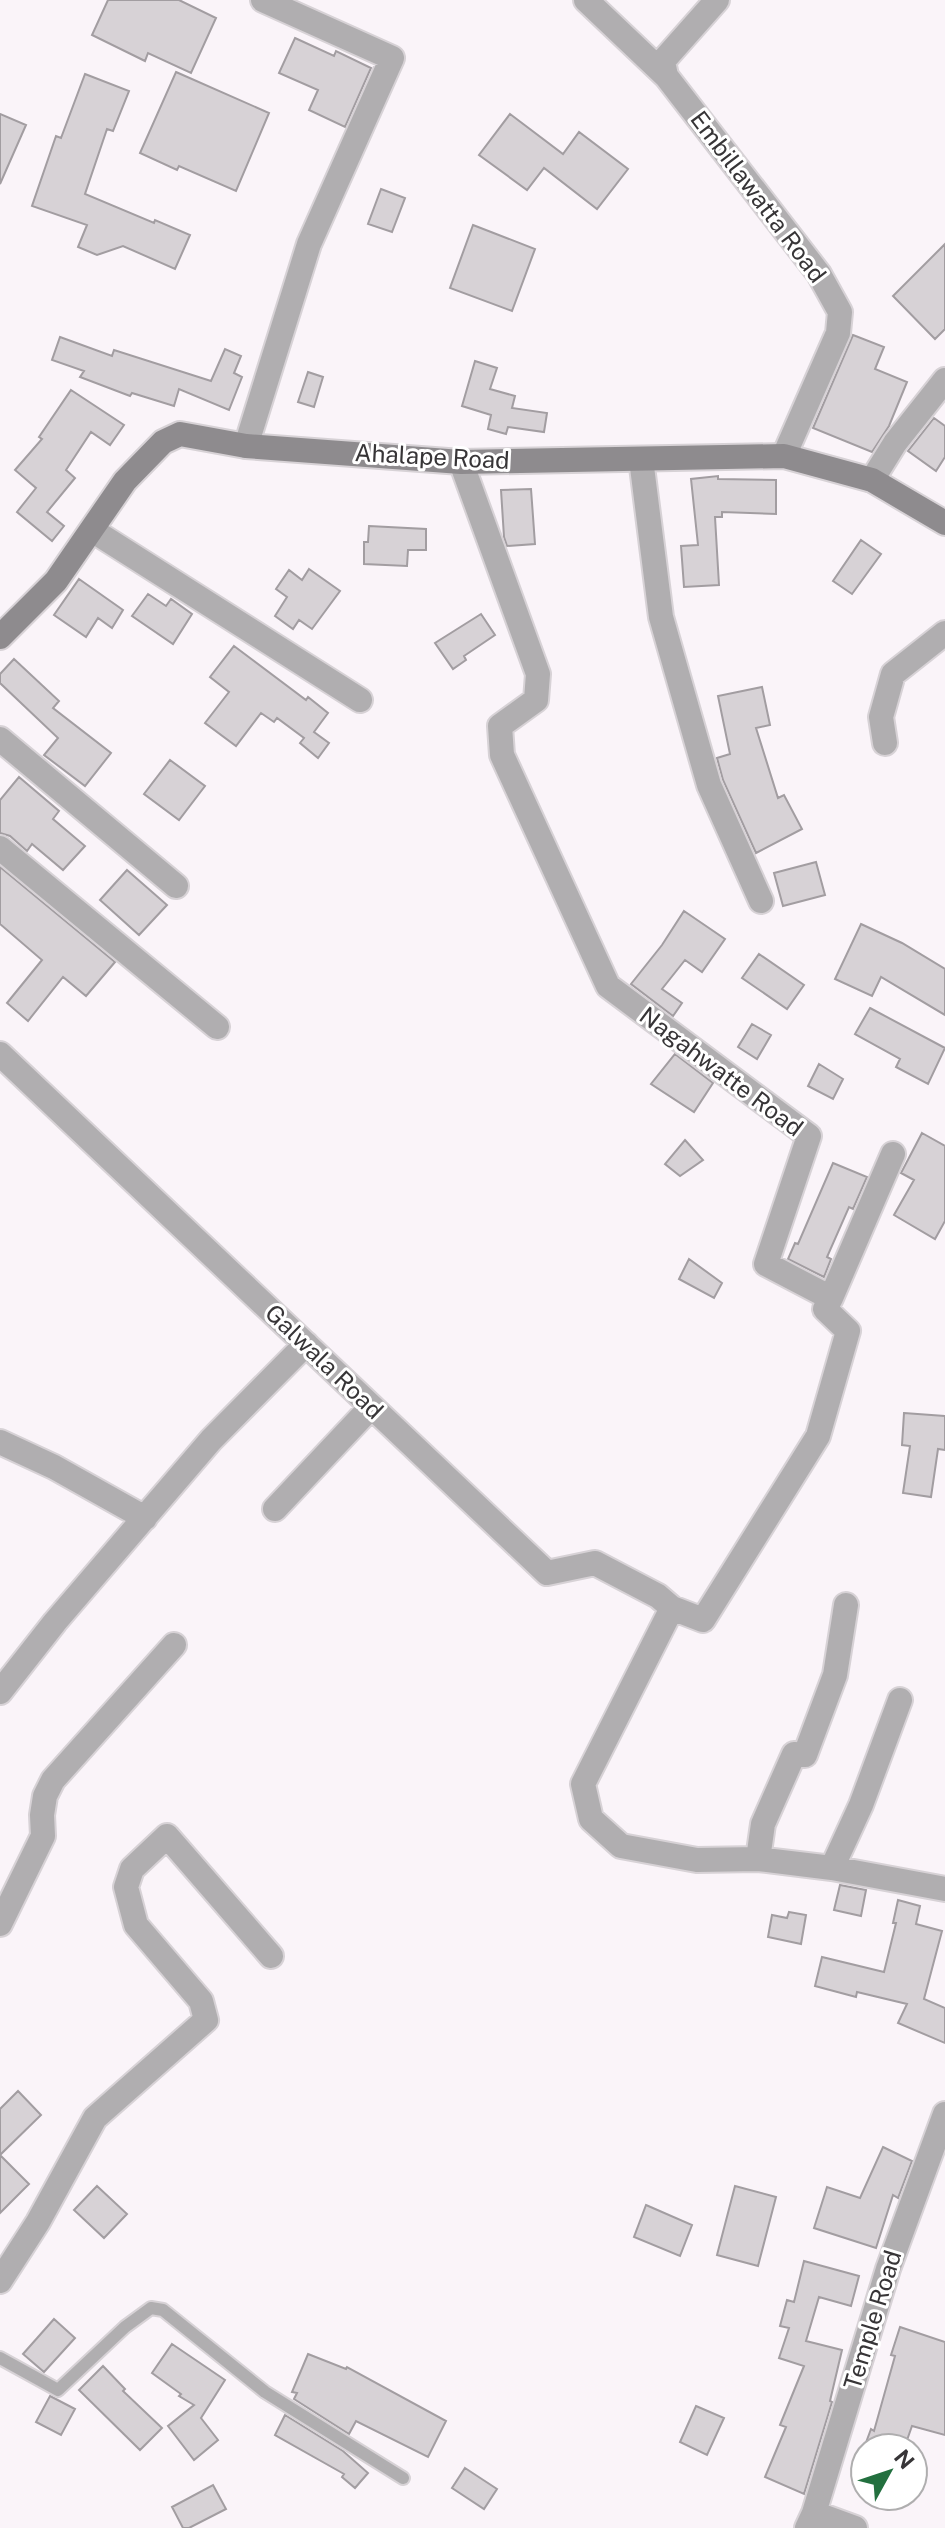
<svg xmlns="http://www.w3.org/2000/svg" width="945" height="2528" font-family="'Public Sans',sans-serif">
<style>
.building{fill:#d7d2d6;stroke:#a29da1;stroke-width:2}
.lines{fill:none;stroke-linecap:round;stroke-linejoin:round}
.lane-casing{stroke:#d7d2d6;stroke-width:16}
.street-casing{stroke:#d7d2d6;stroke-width:28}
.secondary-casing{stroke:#d7d2d6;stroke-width:28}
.lane{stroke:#b0aeb0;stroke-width:12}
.street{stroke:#b0aeb0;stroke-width:24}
.secondary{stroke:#8e8b8e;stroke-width:24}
.labels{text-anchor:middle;stroke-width:6;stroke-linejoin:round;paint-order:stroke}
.street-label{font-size:24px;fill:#373537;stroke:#fff}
</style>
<rect width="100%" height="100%" fill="#faf4f9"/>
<path class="building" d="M 108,0 L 179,0 L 216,18 L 191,73 L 148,53 L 145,61 L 92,35 Z
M 295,38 L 334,56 L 336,51 L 371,68 L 345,127 L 309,110 L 318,90 L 279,73 Z
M 176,72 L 269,113 L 236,191 L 179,166 L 177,170 L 140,153 Z
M 85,74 L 129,91 L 113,131 L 107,129 L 85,194 L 154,223 L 155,220 L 190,235 L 175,269 L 123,246 L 97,255 L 78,247 L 87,225 L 32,206 L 56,136 L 61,138 Z
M 0,114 L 26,125 L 0,184 Z
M 510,114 L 563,154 L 579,132 L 628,169 L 597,209 L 544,168 L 527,190 L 479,155 Z
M 381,189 L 405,198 L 392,232 L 368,224 Z
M 473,225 L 535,249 L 512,311 L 450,288 Z
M 945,244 L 945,329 L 935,339 L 893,296 Z
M 853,335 L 884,347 L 875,369 L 907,382 L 889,426 L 872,452 L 813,428 Z
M 60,337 L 112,356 L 114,350 L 211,381 L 225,349 L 241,356 L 234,373 L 242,377 L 229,410 L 179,389 L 174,406 L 132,393 L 130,396 L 80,377 L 84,371 L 52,360 Z
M 475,361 L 497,368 L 490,389 L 515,396 L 512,408 L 547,413 L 544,432 L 508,427 L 506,434 L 488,429 L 491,415 L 462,406 Z
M 308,372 L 323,377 L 314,407 L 298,402 Z
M 71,390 L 124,425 L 110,445 L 91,432 L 66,470 L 75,478 L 47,512 L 64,526 L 52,541 L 17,512 L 36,488 L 15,470 L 42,439 L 39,437 Z
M 934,418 L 945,426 L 945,457 L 936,471 L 908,451 Z
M 718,476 L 718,479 L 776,480 L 776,514 L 722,512 L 722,517 L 715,517 L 719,585 L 684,587 L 681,546 L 698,545 L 691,479 Z
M 531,489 L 535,544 L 507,546 L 504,537 L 501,490 Z
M 369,526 L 426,529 L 426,550 L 408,550 L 407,566 L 364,564 L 364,542 L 368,542 Z
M 861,540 L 881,554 L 852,594 L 833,581 Z
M 309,569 L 340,591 L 312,629 L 299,620 L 293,629 L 275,616 L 287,597 L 276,589 L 289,570 L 302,580 Z
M 79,579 L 123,610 L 112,628 L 98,618 L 86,637 L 54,615 Z
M 148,594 L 166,606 L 171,599 L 192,614 L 173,644 L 132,616 Z
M 481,614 L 495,635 L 464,656 L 466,660 L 453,669 L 435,643 Z
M 234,646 L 306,700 L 308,697 L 328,713 L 314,732 L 329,743 L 318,758 L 300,743 L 304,738 L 277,718 L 274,722 L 261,713 L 236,746 L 205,723 L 229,692 L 210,677 Z
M 14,659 L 59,701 L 53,708 L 111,753 L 85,786 L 44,755 L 58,738 L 0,683 L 0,674 Z
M 762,687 L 770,725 L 756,728 L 778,798 L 784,795 L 802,829 L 756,853 L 723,780 L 717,758 L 730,754 L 718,696 Z
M 170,760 L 205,786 L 179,820 L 144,794 Z
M 19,777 L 59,811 L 53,819 L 85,846 L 63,870 L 32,844 L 27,851 L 10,836 L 0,833 L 0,800 Z
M 816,862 L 825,895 L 783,906 L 774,873 Z
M 0,867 L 115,962 L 86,996 L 63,977 L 28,1021 L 7,1003 L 42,960 L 0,924 Z
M 127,870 L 167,905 L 139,935 L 100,900 Z
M 684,911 L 725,939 L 702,972 L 685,960 L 662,989 L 682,1003 L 673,1016 L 631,984 L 662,945 Z
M 861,924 L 902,943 L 945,969 L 945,1015 L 881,977 L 872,996 L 835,979 Z
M 759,954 L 804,985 L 787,1009 L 742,978 Z
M 870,1008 L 945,1048 L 928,1084 L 896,1067 L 900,1059 L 855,1034 Z
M 752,1024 L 771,1035 L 757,1059 L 738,1047 Z
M 675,1054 L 713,1083 L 694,1112 L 651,1084 Z
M 819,1064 L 843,1079 L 833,1099 L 808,1086 Z
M 922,1133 L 945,1146 L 945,1221 L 935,1239 L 894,1215 L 914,1180 L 901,1173 Z
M 685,1140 L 703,1160 L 680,1176 L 665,1164 Z
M 833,1163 L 867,1177 L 853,1209 L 849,1207 L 827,1257 L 831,1259 L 824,1277 L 788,1259 L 795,1243 L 798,1244 Z
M 689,1259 L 722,1283 L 714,1298 L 679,1279 Z
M 904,1413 L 945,1416 L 945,1450 L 938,1449 L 931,1497 L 903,1493 L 910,1446 L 902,1445 Z
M 840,1885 L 866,1890 L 861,1916 L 834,1910 Z
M 898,1900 L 920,1906 L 916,1924 L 942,1931 L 924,1999 L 945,2008 L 945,2043 L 898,2023 L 907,2004 L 857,1992 L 856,1997 L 815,1986 L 822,1957 L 884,1972 L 896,1923 L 893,1923 Z
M 789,1912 L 806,1915 L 801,1944 L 768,1937 L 772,1915 L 787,1918 Z
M 18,2091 L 41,2115 L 0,2155 L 0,2109 Z
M 883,2147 L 912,2161 L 898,2198 L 893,2195 L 876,2248 L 814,2228 L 827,2187 L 860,2198 Z
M 0,2155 L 29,2184 L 0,2213 Z
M 97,2186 L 127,2214 L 104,2238 L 74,2210 Z
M 735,2186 L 776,2197 L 758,2266 L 717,2255 Z
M 646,2205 L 692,2225 L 680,2256 L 634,2237 Z
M 804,2261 L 859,2276 L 851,2306 L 819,2297 L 806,2341 L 842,2350 L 830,2401 L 832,2402 L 804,2494 L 765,2477 L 786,2427 L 780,2425 L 804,2366 L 779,2358 L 789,2328 L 780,2326 L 787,2300 L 794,2302 Z
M 54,2319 L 75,2338 L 44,2372 L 23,2354 Z
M 900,2327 L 945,2342 L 945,2435 L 912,2426 L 906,2443 L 915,2448 L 864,2448 L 871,2429 L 874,2431 L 895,2356 L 891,2355 Z
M 172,2344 L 225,2380 L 201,2418 L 218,2440 L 194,2460 L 168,2426 L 194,2405 L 179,2396 L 181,2394 L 152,2373 Z
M 308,2354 L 346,2369 L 347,2367 L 446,2421 L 428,2457 L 356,2421 L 349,2434 L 294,2399 L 297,2393 L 292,2392 Z
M 103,2366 L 125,2389 L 123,2391 L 162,2428 L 140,2450 L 79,2390 Z
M 50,2396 L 75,2409 L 61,2435 L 36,2422 Z
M 696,2406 L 724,2418 L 707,2455 L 680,2442 Z
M 285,2415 L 343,2451 L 368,2473 L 355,2488 L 342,2477 L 344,2474 L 275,2435 Z
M 465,2468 L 497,2489 L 484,2509 L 452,2488 Z
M 213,2485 L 226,2509 L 189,2528 L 183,2528 L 172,2507 Z"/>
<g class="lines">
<defs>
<path id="lane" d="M 0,2358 L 58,2390 L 125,2327 L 151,2308 L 163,2310 L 265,2392 L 403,2478"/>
<path id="street" d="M 586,0 L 666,76
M 717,0 L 663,61 L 666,76 L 819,274 L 840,312 L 838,333 L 784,456
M 246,446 L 309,244 L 392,58 L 263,0
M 641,459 L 661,617 L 709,785 L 761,901
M 872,480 L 895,443 L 945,380
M 92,530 L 360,700
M 0,739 L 176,886
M 885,743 L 881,717 L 893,674 L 945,633
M 0,848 L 217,1027
M 0,1054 L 547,1573 L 595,1563 L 658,1596 L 672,1608 L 703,1620 L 818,1436 L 848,1331 L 825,1309 L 831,1298 L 766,1264 L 809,1136 L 608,986 L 502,755 L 500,726 L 536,700 L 538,674 L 461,462
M 831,1298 L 893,1154
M 0,1442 L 54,1467 L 145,1518
M 275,1509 L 371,1407
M 672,1608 L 583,1784 L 591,1819 L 621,1846 L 697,1860 L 758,1859 L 832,1868 L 945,1889
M 0,1692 L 55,1622 L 211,1440 L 306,1344
M 758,1859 L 763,1824 L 794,1754 L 805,1755 L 835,1675 L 846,1605
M 832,1868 L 861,1805 L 900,1700
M 0,1924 L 43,1836 L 42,1815 L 45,1796 L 53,1780 L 174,1645
M 0,2281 L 38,2222 L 95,2118 L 206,2020 L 201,2001 L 136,1925 L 126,1887 L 132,1869 L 167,1836 L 271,1956
M 814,2513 L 855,2528
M 807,2528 L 814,2513 L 888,2269 L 945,2114"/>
<path id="secondary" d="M 0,637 L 56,581 L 125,481 L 163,442 L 180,434 L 246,446 L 461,462 L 784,456 L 872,480 L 945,523"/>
</defs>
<use href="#lane" class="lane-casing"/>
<use href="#street" class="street-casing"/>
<use href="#secondary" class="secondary-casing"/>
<use href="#lane" class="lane"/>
<use href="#street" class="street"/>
<use href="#secondary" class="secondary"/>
</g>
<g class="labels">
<g class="street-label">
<text transform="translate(758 197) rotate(53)" y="8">Embillawatta Road</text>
<text transform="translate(432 457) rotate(3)" y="8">Ahalape Road</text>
<text transform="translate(721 1072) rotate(37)" y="8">Nagahwatte Road</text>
<text transform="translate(324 1362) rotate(44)" y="8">Galwala Road</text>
<text transform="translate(873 2320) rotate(-73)" y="8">Temple Road</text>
</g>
</g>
<g transform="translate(889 2472) rotate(50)"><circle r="38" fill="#ffffff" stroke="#afaeaf" stroke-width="2"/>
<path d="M0-6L14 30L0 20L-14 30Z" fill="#23703f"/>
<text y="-12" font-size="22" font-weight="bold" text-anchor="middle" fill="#373537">N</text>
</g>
</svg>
